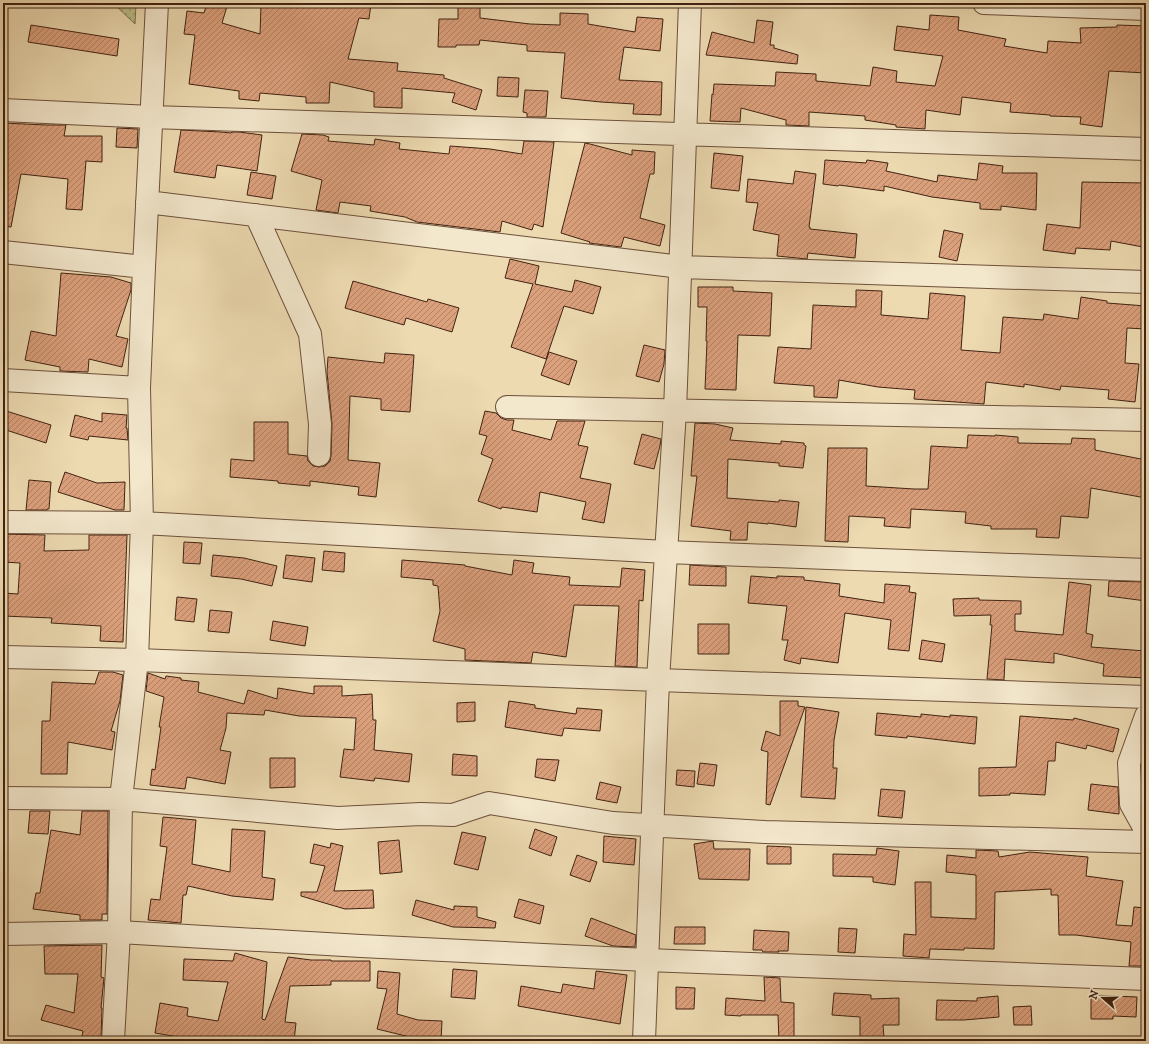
<svg xmlns="http://www.w3.org/2000/svg" width="1149" height="1044" font-family="'IM FELL DW Pica',serif">
<style>
.green{fill:url(#green-dots);stroke:#7e704e}
.building{fill:url(#building-hatch);stroke:#422212}
.lines{fill:none;stroke-linecap:round;stroke-linejoin:round}
.minor-casing{stroke:#6d503a;stroke-width:24}
.minor{stroke:#f3e7cc;stroke-width:22}
</style>
<defs>
<pattern id="green-dots" width="8" height="8" patternUnits="userSpaceOnUse"><rect width="8" height="8" fill="#babf8a"/><path d="M2 2h.1M6 6h.1" fill="none" stroke="#999b6f" stroke-width="1.8" stroke-linecap="round"/></pattern>
<pattern id="building-hatch" width="6" height="6" patternUnits="userSpaceOnUse"><rect width="6" height="6" fill="#dba07c"/><path d="M-1 1l2-2M0 6l6-6M5 7l2-2" fill="none" stroke="#b38264"/></pattern>
</defs>
<rect width="100%" height="100%" fill="#eddab1"/>
<filter id="stains"><feTurbulence type="fractalNoise" baseFrequency=".005" numOctaves="4"/><feColorMatrix values="0 0 0 0 .2 0 0 0 0 .09 0 0 0 0 .02 0 0 0 .5 -.17"/></filter>
<radialGradient id="worn" r=".72"><stop offset=".6" stop-color="#630" stop-opacity="0"/><stop offset="1" stop-color="#630" stop-opacity=".3"/></radialGradient>
<path class="green" d="M 113,3 L 136,3 L 135,24 Z"/>
<path class="building" d="M 207,3 L 228,3 L 222,23 L 260,34 L 261,5 L 311,6 L 311,3 L 363,3 L 371,4 L 369,19 L 359,18 L 348,59 L 398,63 L 397,71 L 444,75 L 444,78 L 482,90 L 476,110 L 452,102 L 455,93 L 402,88 L 402,108 L 374,107 L 374,92 L 330,82 L 329,103 L 306,103 L 306,97 L 260,93 L 259,101 L 239,99 L 239,91 L 189,84 L 195,35 L 184,34 L 187,11 L 204,13 Z
M 458,3 L 480,3 L 480,18 L 530,24 L 560,25 L 560,13 L 588,14 L 588,24 L 635,32 L 637,17 L 663,19 L 660,51 L 624,47 L 619,80 L 662,82 L 661,115 L 633,114 L 634,104 L 601,102 L 561,98 L 565,53 L 527,51 L 527,45 L 480,40 L 479,45 L 456,45 L 456,47 L 438,47 L 439,19 L 458,19 Z
M 930,15 L 959,17 L 958,30 L 1006,39 L 1004,46 L 1047,53 L 1048,41 L 1081,43 L 1080,28 L 1117,27 L 1117,25 L 1146,26 L 1146,73 L 1109,71 L 1102,127 L 1080,124 L 1081,117 L 1050,116 L 1050,115 L 1010,112 L 1011,103 L 962,97 L 960,115 L 926,110 L 925,129 L 896,127 L 896,125 L 865,120 L 865,116 L 809,112 L 809,126 L 786,125 L 786,120 L 741,108 L 740,122 L 710,121 L 712,94 L 713,95 L 714,84 L 775,86 L 776,72 L 816,74 L 816,81 L 870,86 L 873,67 L 897,71 L 896,82 L 935,86 L 943,56 L 894,50 L 897,26 L 929,30 Z
M 757,20 L 773,22 L 770,45 L 774,45 L 774,48 L 798,55 L 797,64 L 706,55 L 712,32 L 754,43 Z
M 31,25 L 119,39 L 117,56 L 28,42 Z
M 498,77 L 519,78 L 518,97 L 497,96 Z
M 525,90 L 548,91 L 546,117 L 527,117 L 527,113 L 523,112 Z
M 3,123 L 46,125 L 66,125 L 64,136 L 102,136 L 102,162 L 86,161 L 82,210 L 66,209 L 68,179 L 21,174 L 11,227 L 3,226 Z
M 117,128 L 138,129 L 137,148 L 116,147 Z
M 181,130 L 221,132 L 231,133 L 232,132 L 239,132 L 262,135 L 257,171 L 217,165 L 215,178 L 174,172 Z
M 302,134 L 323,135 L 329,137 L 328,141 L 374,145 L 375,139 L 400,143 L 399,149 L 449,154 L 450,146 L 490,149 L 522,154 L 524,141 L 554,142 L 543,227 L 534,224 L 532,230 L 502,221 L 500,232 L 417,222 L 405,217 L 370,211 L 371,206 L 340,202 L 338,213 L 316,210 L 322,180 L 291,171 Z
M 585,143 L 590,144 L 632,155 L 632,150 L 655,152 L 654,174 L 650,174 L 640,218 L 665,225 L 660,246 L 624,237 L 621,247 L 589,243 L 590,242 L 561,233 Z
M 714,153 L 743,156 L 739,191 L 711,188 Z
M 825,160 L 866,163 L 867,160 L 888,163 L 886,171 L 937,182 L 938,175 L 977,180 L 979,163 L 1003,166 L 1002,173 L 1037,173 L 1036,210 L 1001,206 L 1001,210 L 980,209 L 980,203 L 932,197 L 884,186 L 884,191 L 839,185 L 838,186 L 823,184 Z
M 795,171 L 816,174 L 809,227 L 810,227 L 810,229 L 857,234 L 855,258 L 808,253 L 807,259 L 777,256 L 779,235 L 753,230 L 758,203 L 746,202 L 748,179 L 793,184 Z
M 251,172 L 276,176 L 272,199 L 247,195 Z
M 1082,182 L 1146,183 L 1146,228 L 1143,247 L 1111,241 L 1110,250 L 1076,248 L 1075,254 L 1043,250 L 1047,224 L 1080,228 Z
M 944,230 L 963,234 L 957,261 L 939,257 Z
M 510,259 L 539,266 L 535,284 L 572,292 L 575,280 L 601,287 L 593,314 L 564,306 L 546,359 L 511,347 L 533,284 L 505,278 Z
M 61,273 L 111,277 L 131,283 L 131,290 L 116,336 L 128,339 L 122,367 L 89,359 L 88,372 L 60,371 L 60,367 L 25,360 L 31,331 L 56,336 Z
M 353,281 L 427,302 L 428,299 L 459,308 L 452,332 L 406,318 L 404,325 L 345,308 Z
M 698,287 L 733,287 L 733,291 L 772,293 L 770,336 L 738,335 L 736,390 L 705,389 L 707,341 L 706,341 L 707,307 L 698,307 Z
M 856,290 L 882,291 L 881,315 L 928,319 L 930,293 L 965,296 L 961,350 L 1000,353 L 1003,317 L 1043,320 L 1044,314 L 1078,319 L 1081,297 L 1107,301 L 1107,303 L 1146,306 L 1146,329 L 1127,328 L 1125,363 L 1139,364 L 1135,402 L 1108,399 L 1109,390 L 1061,386 L 1060,390 L 1024,384 L 1024,387 L 986,382 L 984,404 L 914,399 L 915,390 L 878,387 L 839,380 L 837,398 L 814,397 L 814,386 L 774,383 L 778,347 L 811,349 L 813,305 L 856,307 Z
M 644,345 L 665,350 L 664,364 L 659,382 L 636,376 Z
M 549,352 L 577,361 L 569,385 L 541,375 Z
M 385,353 L 414,355 L 410,412 L 381,410 L 381,399 L 350,396 L 348,460 L 380,463 L 376,497 L 358,495 L 359,487 L 310,481 L 310,486 L 278,483 L 278,481 L 230,477 L 231,459 L 254,461 L 254,422 L 288,422 L 288,454 L 307,456 L 308,461 L 313,466 L 319,467 L 325,466 L 330,461 L 331,456 L 332,424 L 327,372 L 328,357 L 384,363 Z
M 3,410 L 51,425 L 46,443 L 3,429 Z
M 485,411 L 496,413 L 501,418 L 507,420 L 514,420 L 512,430 L 551,440 L 557,421 L 585,421 L 578,445 L 588,447 L 580,478 L 611,484 L 604,523 L 582,519 L 586,502 L 540,492 L 537,512 L 502,507 L 501,509 L 478,501 L 493,459 L 481,454 L 487,436 L 479,434 Z
M 102,413 L 127,415 L 126,428 L 127,428 L 128,440 L 89,436 L 88,440 L 70,436 L 75,415 L 102,422 Z
M 695,423 L 715,424 L 733,428 L 730,440 L 781,444 L 781,441 L 804,443 L 804,445 L 806,446 L 803,468 L 779,466 L 779,463 L 728,459 L 727,498 L 779,502 L 779,500 L 799,502 L 796,527 L 768,523 L 768,524 L 748,522 L 747,540 L 730,540 L 731,531 L 691,526 L 697,476 L 691,476 Z
M 642,434 L 661,439 L 660,446 L 654,469 L 634,464 Z
M 968,435 L 995,436 L 995,435 L 1018,437 L 1018,443 L 1071,444 L 1072,438 L 1095,439 L 1095,450 L 1146,460 L 1146,498 L 1091,488 L 1088,518 L 1061,516 L 1059,538 L 1036,537 L 1037,529 L 991,529 L 991,526 L 965,523 L 966,512 L 911,509 L 910,528 L 884,526 L 885,518 L 849,516 L 848,542 L 825,541 L 828,448 L 867,448 L 866,486 L 914,489 L 928,489 L 931,446 L 967,448 Z
M 65,472 L 97,483 L 125,482 L 124,510 L 115,510 L 58,492 Z
M 29,480 L 51,482 L 49,509 L 47,509 L 47,510 L 26,510 Z
M 3,534 L 45,535 L 44,551 L 89,550 L 89,535 L 127,535 L 123,642 L 100,641 L 101,626 L 51,623 L 52,618 L 3,616 L 3,593 L 18,594 L 20,563 L 3,562 Z
M 184,542 L 202,543 L 200,564 L 183,563 Z
M 324,551 L 345,553 L 344,572 L 322,570 Z
M 213,555 L 244,558 L 277,566 L 272,586 L 241,579 L 211,576 Z
M 286,555 L 315,558 L 312,582 L 283,578 Z
M 402,560 L 465,565 L 465,566 L 512,575 L 514,560 L 534,563 L 532,573 L 570,577 L 569,585 L 620,587 L 622,568 L 645,570 L 643,601 L 639,600 L 637,667 L 615,666 L 619,606 L 574,605 L 566,657 L 533,652 L 531,663 L 465,660 L 465,649 L 433,641 L 440,611 L 438,586 L 433,585 L 433,580 L 401,577 Z
M 690,565 L 726,567 L 726,586 L 689,585 Z
M 751,576 L 777,578 L 777,576 L 804,577 L 804,580 L 840,584 L 839,596 L 884,603 L 885,584 L 910,586 L 909,592 L 916,593 L 909,651 L 888,649 L 891,620 L 845,613 L 838,663 L 801,658 L 800,664 L 784,660 L 788,640 L 782,640 L 787,606 L 748,603 Z
M 1109,581 L 1146,582 L 1146,601 L 1108,596 Z
M 1069,582 L 1091,585 L 1086,633 L 1093,635 L 1091,647 L 1146,651 L 1146,678 L 1103,676 L 1104,664 L 1054,653 L 1054,663 L 1005,659 L 1004,680 L 987,679 L 992,625 L 990,625 L 991,615 L 954,616 L 953,599 L 979,598 L 979,600 L 1021,601 L 1021,614 L 1015,614 L 1015,631 L 1063,635 Z
M 177,597 L 197,599 L 194,622 L 175,620 Z
M 210,610 L 232,612 L 229,633 L 208,631 Z
M 273,621 L 308,627 L 305,646 L 270,640 Z
M 698,624 L 729,624 L 729,654 L 698,654 Z
M 922,640 L 945,644 L 942,662 L 919,659 Z
M 99,672 L 113,672 L 123,675 L 120,701 L 111,731 L 115,732 L 112,750 L 68,742 L 67,774 L 41,774 L 42,721 L 50,721 L 52,682 L 95,684 Z
M 148,673 L 165,679 L 166,676 L 181,678 L 181,680 L 199,682 L 198,692 L 244,704 L 248,690 L 277,699 L 278,688 L 314,694 L 314,686 L 342,686 L 342,696 L 372,694 L 373,720 L 376,720 L 374,750 L 412,754 L 409,782 L 375,778 L 374,781 L 340,777 L 344,749 L 354,750 L 356,718 L 299,716 L 265,710 L 264,715 L 227,713 L 226,728 L 220,750 L 231,752 L 225,784 L 187,777 L 185,789 L 150,785 L 152,769 L 155,770 L 161,727 L 159,727 L 164,697 L 146,691 Z
M 509,701 L 535,705 L 535,708 L 576,714 L 577,708 L 602,710 L 600,731 L 564,728 L 562,736 L 505,727 Z
M 780,701 L 798,701 L 798,706 L 805,707 L 770,805 L 766,804 L 768,752 L 761,750 L 766,731 L 780,736 Z
M 475,702 L 475,721 L 457,722 L 457,703 Z
M 806,707 L 839,712 L 834,740 L 833,768 L 837,768 L 835,799 L 801,797 Z
M 877,713 L 921,717 L 921,714 L 950,717 L 950,715 L 977,717 L 975,744 L 907,736 L 907,738 L 875,735 Z
M 1020,716 L 1073,720 L 1074,718 L 1119,729 L 1113,752 L 1087,745 L 1086,749 L 1056,742 L 1055,761 L 1048,761 L 1045,795 L 1010,793 L 1010,795 L 979,796 L 979,768 L 1016,767 Z
M 453,754 L 477,756 L 477,776 L 452,775 Z
M 270,758 L 295,758 L 295,787 L 270,788 Z
M 537,759 L 559,760 L 555,781 L 535,777 Z
M 700,763 L 717,765 L 714,786 L 697,784 Z
M 677,770 L 695,771 L 694,787 L 676,785 Z
M 600,782 L 621,787 L 617,803 L 596,799 Z
M 1091,784 L 1118,787 L 1119,808 L 1119,814 L 1088,810 Z
M 881,789 L 905,791 L 902,818 L 878,816 Z
M 30,811 L 50,811 L 48,834 L 28,833 Z
M 82,811 L 108,811 L 107,914 L 102,914 L 102,920 L 80,920 L 80,915 L 33,909 L 36,893 L 40,893 L 51,830 L 80,835 Z
M 163,817 L 196,820 L 192,864 L 230,872 L 232,829 L 265,831 L 262,877 L 275,879 L 273,900 L 232,896 L 188,886 L 186,895 L 183,895 L 181,923 L 148,920 L 151,899 L 160,900 L 167,847 L 160,846 Z
M 535,829 L 557,837 L 551,856 L 529,848 Z
M 462,832 L 486,837 L 478,870 L 454,864 Z
M 604,836 L 636,839 L 634,865 L 603,862 Z
M 399,840 L 402,872 L 380,874 L 378,842 Z
M 713,841 L 714,849 L 750,849 L 749,880 L 699,879 L 694,844 Z
M 331,843 L 343,846 L 334,891 L 373,890 L 374,908 L 345,909 L 301,896 L 301,892 L 317,892 L 325,866 L 310,863 L 314,844 L 330,848 Z
M 767,846 L 791,847 L 791,864 L 767,864 Z
M 877,848 L 899,851 L 895,885 L 873,882 L 873,877 L 833,876 L 833,854 L 876,855 Z
M 976,850 L 998,851 L 999,857 L 1030,852 L 1088,857 L 1086,876 L 1123,881 L 1116,925 L 1132,926 L 1134,907 L 1146,908 L 1146,966 L 1129,966 L 1131,942 L 1076,935 L 1059,935 L 1058,895 L 1051,895 L 1051,889 L 995,892 L 994,949 L 964,948 L 964,950 L 930,949 L 929,958 L 903,956 L 904,934 L 916,935 L 915,882 L 931,882 L 931,917 L 976,919 L 976,875 L 946,872 L 947,855 L 976,858 Z
M 577,855 L 597,862 L 590,882 L 570,875 Z
M 519,899 L 544,906 L 540,924 L 514,917 Z
M 416,900 L 454,910 L 454,906 L 477,907 L 477,917 L 496,922 L 495,928 L 453,927 L 412,915 Z
M 591,918 L 636,935 L 635,947 L 613,946 L 585,936 Z
M 675,927 L 705,927 L 705,944 L 674,944 Z
M 839,928 L 857,929 L 855,953 L 838,952 Z
M 754,930 L 789,932 L 788,951 L 778,951 L 779,952 L 763,952 L 762,950 L 753,950 Z
M 102,945 L 101,977 L 104,978 L 101,1008 L 102,1008 L 101,1041 L 81,1041 L 83,1031 L 41,1020 L 46,1005 L 74,1013 L 78,974 L 45,974 L 44,946 Z
M 235,953 L 267,962 L 262,1019 L 265,1020 L 288,957 L 311,960 L 331,960 L 331,961 L 370,961 L 370,981 L 331,981 L 331,985 L 290,986 L 285,1022 L 296,1023 L 294,1041 L 202,1041 L 155,1033 L 160,1003 L 188,1008 L 187,1016 L 218,1021 L 228,982 L 183,980 L 184,959 L 233,961 Z
M 453,969 L 477,971 L 475,999 L 451,997 Z
M 378,971 L 400,973 L 397,1014 L 418,1020 L 442,1021 L 441,1041 L 414,1041 L 414,1038 L 377,1029 L 387,989 L 377,988 Z
M 596,971 L 627,975 L 620,1024 L 518,1006 L 521,986 L 561,993 L 563,984 L 594,989 Z
M 764,977 L 780,978 L 781,1002 L 794,1003 L 794,1041 L 779,1041 L 778,1015 L 741,1015 L 741,1016 L 725,1015 L 726,998 L 765,1001 Z
M 676,987 L 695,988 L 694,1009 L 676,1009 Z
M 834,993 L 871,995 L 871,999 L 899,998 L 899,1025 L 883,1025 L 884,1038 L 860,1038 L 860,1017 L 832,1015 Z
M 1091,995 L 1137,997 L 1136,1017 L 1113,1016 L 1113,1019 L 1091,1019 Z
M 998,996 L 999,1017 L 964,1020 L 936,1020 L 937,1000 L 977,1001 L 977,998 Z
M 1031,1006 L 1032,1025 L 1014,1025 L 1013,1007 Z"/>
<g class="lines">
<defs>
<path id="minor" d="M 984,3 L 1146,9
M 3,110 L 151,117 L 1146,149
M 147,202 L 681,267 L 1146,282
M 256,215 L 310,334 L 320,424 L 319,455
M 3,252 L 144,267
M 3,380 L 139,388
M 507,407 L 1146,420
M 3,522 L 142,523 L 666,552 L 1146,570
M 3,657 L 137,660 L 658,680 L 1146,697
M 1146,716 L 1129,763 L 1131,804 L 1146,831
M 3,798 L 121,799 L 338,818 L 421,814 L 453,815 L 489,803 L 613,823 L 765,832 L 1146,842
M 3,934 L 119,932 L 361,946 L 647,960 L 1146,979
M 113,1041 L 119,932 L 121,799 L 137,660 L 142,523 L 139,388 L 144,267 L 157,3
M 644,1041 L 658,680 L 675,411 L 690,3"/>
</defs>
<use href="#minor" class="minor-casing"/>
<use href="#minor" class="minor"/>
</g>
<rect width="1149" height="1044" fill="none" stroke="#eddab1" stroke-width="16"/>
<rect x="4" y="4" width="1141" height="1036" fill="none" stroke="#422212" stroke-width="2"/>
<rect x="8" y="8" width="1133" height="1028" fill="none" stroke="#422212"/>
<g transform="translate(1103 998) rotate(290)" stroke="#f3e7cc" stroke-width="3" paint-order="stroke">
<path d="M0-3L7 15L0 10L-7 15Z" fill="#422212"/>
<text y="-6" font-size="11" font-weight="bold" text-anchor="middle" fill="#422212">N</text>
</g>
<rect width="100%" height="100%" filter="url(#stains)"/>
<rect width="100%" height="100%" fill="url(#worn)"/>
</svg>
